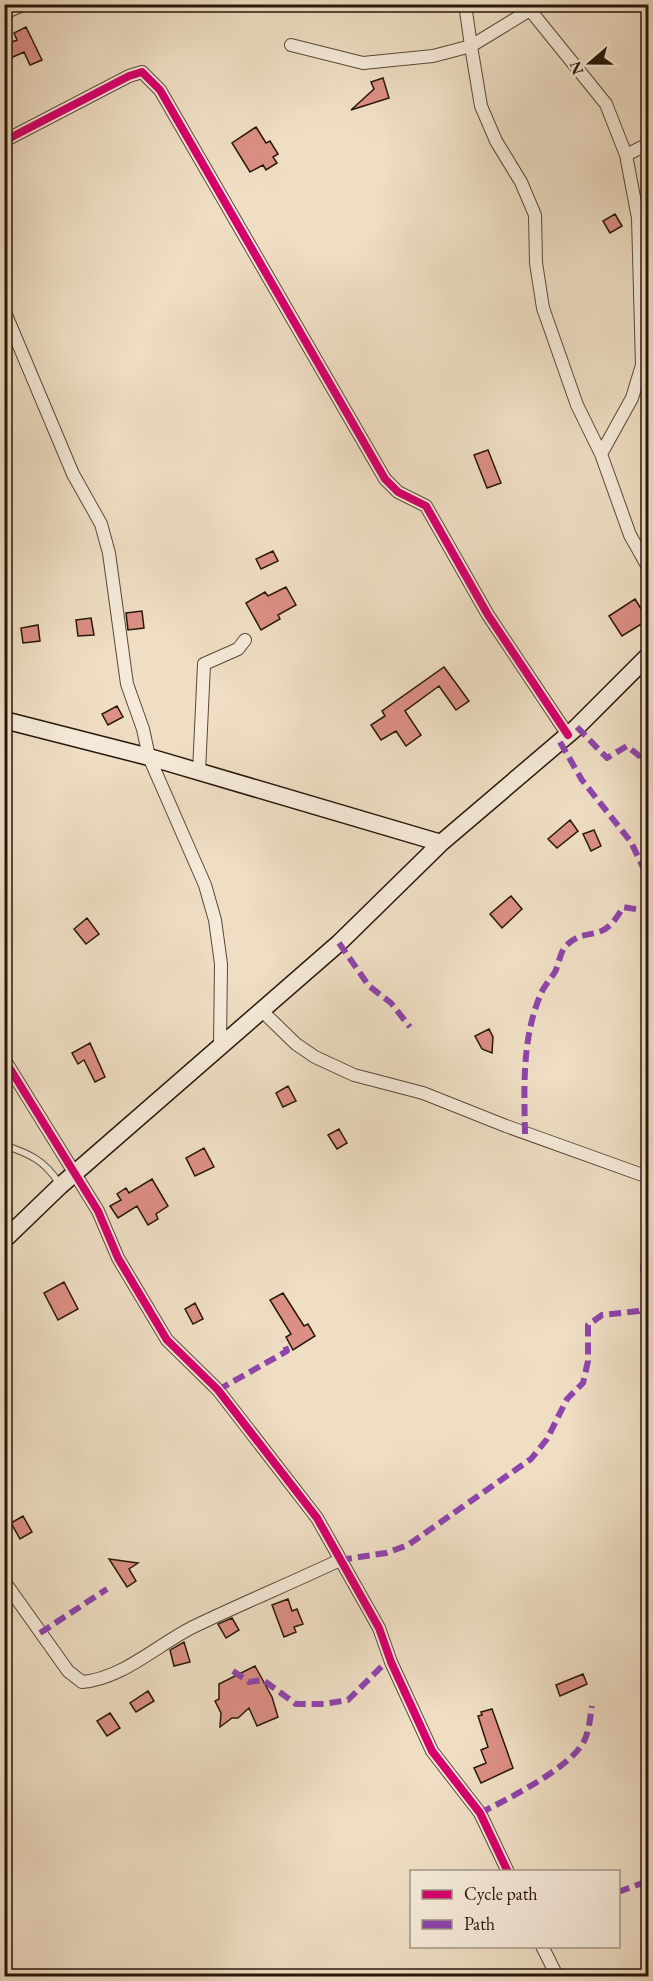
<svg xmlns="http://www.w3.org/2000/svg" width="653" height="1981" font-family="'EB Garamond',serif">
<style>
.building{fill:#dc8f85;stroke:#28170b;stroke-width:1.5}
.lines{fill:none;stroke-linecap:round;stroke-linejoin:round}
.lane-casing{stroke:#5a4939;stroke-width:8}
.street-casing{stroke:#5a4939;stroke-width:14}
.secondary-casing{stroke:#28170b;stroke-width:19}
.lane{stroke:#f5ead9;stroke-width:6}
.street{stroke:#f5ead9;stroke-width:12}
.secondary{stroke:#f5ead9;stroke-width:16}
.quiet{stroke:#8e44ad;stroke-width:6;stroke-dasharray:12 6;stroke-linecap:butt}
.cycleway-casing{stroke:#f5ead9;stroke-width:11}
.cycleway{stroke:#d6006c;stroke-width:8}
</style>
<rect width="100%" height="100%" fill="#efdec4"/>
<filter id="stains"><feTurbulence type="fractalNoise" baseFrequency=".00333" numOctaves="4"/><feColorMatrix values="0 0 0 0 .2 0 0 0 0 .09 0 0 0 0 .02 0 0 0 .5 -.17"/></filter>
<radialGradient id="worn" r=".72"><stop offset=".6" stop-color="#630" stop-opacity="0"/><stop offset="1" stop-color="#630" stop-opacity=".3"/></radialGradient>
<path class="building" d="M 26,27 L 42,60 L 30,65 L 24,52 L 4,61 L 4,45 L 17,40 L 14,33 Z
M 383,78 L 389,98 L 351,110 L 374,89 L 371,82 Z
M 256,127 L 266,143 L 270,141 L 278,154 L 273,157 L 277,163 L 266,170 L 263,165 L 250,172 L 232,143 Z
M 615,214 L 622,226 L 610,233 L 603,221 Z
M 488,450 L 501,483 L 487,488 L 474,455 Z
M 273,551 L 278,561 L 261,569 L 256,559 Z
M 286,587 L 296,605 L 278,615 L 280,619 L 261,630 L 246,603 L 265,592 L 268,596 Z
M 635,599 L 648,620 L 622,636 L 609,616 Z
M 142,611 L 144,628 L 128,630 L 126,613 Z
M 91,618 L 94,635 L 78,636 L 76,620 Z
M 38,625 L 40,641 L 23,643 L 21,628 Z
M 444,667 L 469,701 L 456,710 L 439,686 L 405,711 L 421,735 L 406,746 L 396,731 L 381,740 L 371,725 L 385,716 L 382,711 Z
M 117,706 L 123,717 L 108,725 L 102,714 Z
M 570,820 L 578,831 L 557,848 L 548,839 Z
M 594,830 L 601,846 L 591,851 L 583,834 Z
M 511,896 L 522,909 L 502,928 L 490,914 Z
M 87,918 L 99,934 L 86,944 L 74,929 Z
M 489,1029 L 493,1037 L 492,1053 L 482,1049 L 475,1036 Z
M 90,1043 L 105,1077 L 95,1082 L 84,1060 L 78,1064 L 72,1053 Z
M 288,1086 L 296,1101 L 283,1107 L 276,1093 Z
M 339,1129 L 347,1143 L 337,1149 L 328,1135 Z
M 204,1148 L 214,1167 L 195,1176 L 186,1158 Z
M 152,1179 L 168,1206 L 156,1214 L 158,1219 L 148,1225 L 137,1206 L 118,1218 L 110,1206 L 121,1200 L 117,1194 L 126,1188 L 129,1193 Z
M 64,1282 L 78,1309 L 58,1320 L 44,1293 Z
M 283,1293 L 304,1326 L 308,1324 L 315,1336 L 293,1350 L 286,1337 L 291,1334 L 270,1300 Z
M 195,1303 L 203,1319 L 193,1324 L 185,1309 Z
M 23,1516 L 32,1532 L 20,1539 L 11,1523 Z
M 109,1559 L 138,1563 L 129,1569 L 136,1581 L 127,1587 Z
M 288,1599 L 292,1611 L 297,1609 L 303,1624 L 294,1627 L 296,1632 L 284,1637 L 272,1605 Z
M 232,1618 L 239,1630 L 226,1638 L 218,1624 Z
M 184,1642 L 190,1662 L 174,1666 L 170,1650 Z
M 255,1666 L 272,1697 L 278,1717 L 257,1726 L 249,1708 L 238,1718 L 232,1718 L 220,1727 L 221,1713 L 215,1701 L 219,1699 L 219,1684 Z
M 583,1674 L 587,1684 L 560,1696 L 556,1685 Z
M 148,1691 L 154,1701 L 136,1712 L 130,1703 Z
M 492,1709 L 513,1768 L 481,1783 L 474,1768 L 486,1763 L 481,1750 L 488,1747 L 478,1716 L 482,1715 L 481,1712 Z
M 110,1713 L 120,1728 L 107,1736 L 97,1721 Z"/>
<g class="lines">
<defs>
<path id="lane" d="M 4,1145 C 30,1154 44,1160 59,1183"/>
<path id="street" d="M 527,4 L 530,10 L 471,46 L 481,106 L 496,141 L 521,182 L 535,215 L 536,263 L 543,308 L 577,405 L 601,454 L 630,535 L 648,567
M 530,10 L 606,104 L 626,155 L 638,218 L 642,365 L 632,398 L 601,454
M 4,13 L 25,4
M 291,45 L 363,63 L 433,56 L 471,46 L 465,4
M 4,141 L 129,76 L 142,72 L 160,90 L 385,479 L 398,492 L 426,506 L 488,615 L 568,735
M 626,155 L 648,144
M 4,310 L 73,474 L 101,524 L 109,553 L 127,684 L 143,729 L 149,757 L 205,885 L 215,920 L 221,964 L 220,1046
M 199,772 L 204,664 L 238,649 L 245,640
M 261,1010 L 296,1044 L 315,1057 L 354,1075 L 423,1093 L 506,1126 L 648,1177
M 4,1059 L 98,1211 L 118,1258 L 167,1340 L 218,1390 L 317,1518 L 379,1628 L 391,1662 L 432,1751 L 480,1813 L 508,1872
M 4,1581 L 68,1671 L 82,1682 C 122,1679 157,1645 193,1627 C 241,1604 291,1583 340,1560
M 542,1946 L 557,1976"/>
<path id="secondary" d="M 4,720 L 149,757 L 441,843
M 4,1240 L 60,1186 L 339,943 L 441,843 L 577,727 L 648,656"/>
</defs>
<use href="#lane" class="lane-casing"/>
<use href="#street" class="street-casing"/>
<use href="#secondary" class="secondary-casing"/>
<use href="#lane" class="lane"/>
<use href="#street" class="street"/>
<use href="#secondary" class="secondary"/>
<path class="quiet" d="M 639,4 L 648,18
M 577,727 L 607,758 L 627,746 L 648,763
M 560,742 L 582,780 L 631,842 L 648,878
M 339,943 L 369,986 L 391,1003 L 410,1027
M 525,1134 C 524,1088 522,1039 540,996 C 543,987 550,980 555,972 C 559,964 560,953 565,947 C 587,923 601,948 623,907 L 648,911
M 218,1390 L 287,1351 L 283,1341
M 340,1560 L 386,1553 L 408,1545 L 531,1459 L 547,1439 L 567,1399 L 583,1383 L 588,1361 L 588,1325 L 602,1315 L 639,1311 L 648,1302 L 643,1268 L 648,1246
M 40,1633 L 107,1589
M 233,1671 L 249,1682 L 263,1680 L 296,1704 L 324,1704 L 348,1700 L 382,1666 L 391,1662
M 480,1813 C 508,1799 568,1769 583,1743 C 589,1733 590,1718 592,1706
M 618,1892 L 648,1881"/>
<defs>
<path id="cycleway" d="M 4,141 L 129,76 L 142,72 L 160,90 L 385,479 L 398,492 L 426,506 L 488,615 L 568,735
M 4,1059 L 98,1211 L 118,1258 L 167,1340 L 218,1390 L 317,1518 L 379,1628 L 391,1662 L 432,1751 L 480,1813 L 508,1872"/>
</defs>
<use href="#cycleway" class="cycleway-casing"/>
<use href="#cycleway" class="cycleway"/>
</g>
<rect width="653" height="1981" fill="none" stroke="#efdec4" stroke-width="24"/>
<rect x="6" y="6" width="641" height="1969" fill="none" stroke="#28170b" stroke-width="3"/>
<rect x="12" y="12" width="629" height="1957" fill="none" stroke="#28170b" stroke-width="1.5"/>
<rect x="410" y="1870" width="210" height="78" fill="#f5ead9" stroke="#a39687" stroke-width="1.5"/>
<rect x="422" y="1890" width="30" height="9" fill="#d6006c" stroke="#a39687" stroke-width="1.5"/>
<text x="464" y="1900" font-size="18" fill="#28170b">Cycle path</text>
<rect x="422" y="1920" width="30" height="9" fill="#8e44ad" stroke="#a39687" stroke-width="1.5"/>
<text x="464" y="1930" font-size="18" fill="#28170b">Path</text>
<g transform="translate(590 63) rotate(250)" stroke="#f5ead9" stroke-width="4.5" paint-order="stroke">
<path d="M0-4.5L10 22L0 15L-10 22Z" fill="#28170b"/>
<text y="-9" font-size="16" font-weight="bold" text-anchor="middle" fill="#28170b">N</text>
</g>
<rect width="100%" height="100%" filter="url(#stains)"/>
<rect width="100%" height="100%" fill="url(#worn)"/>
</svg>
